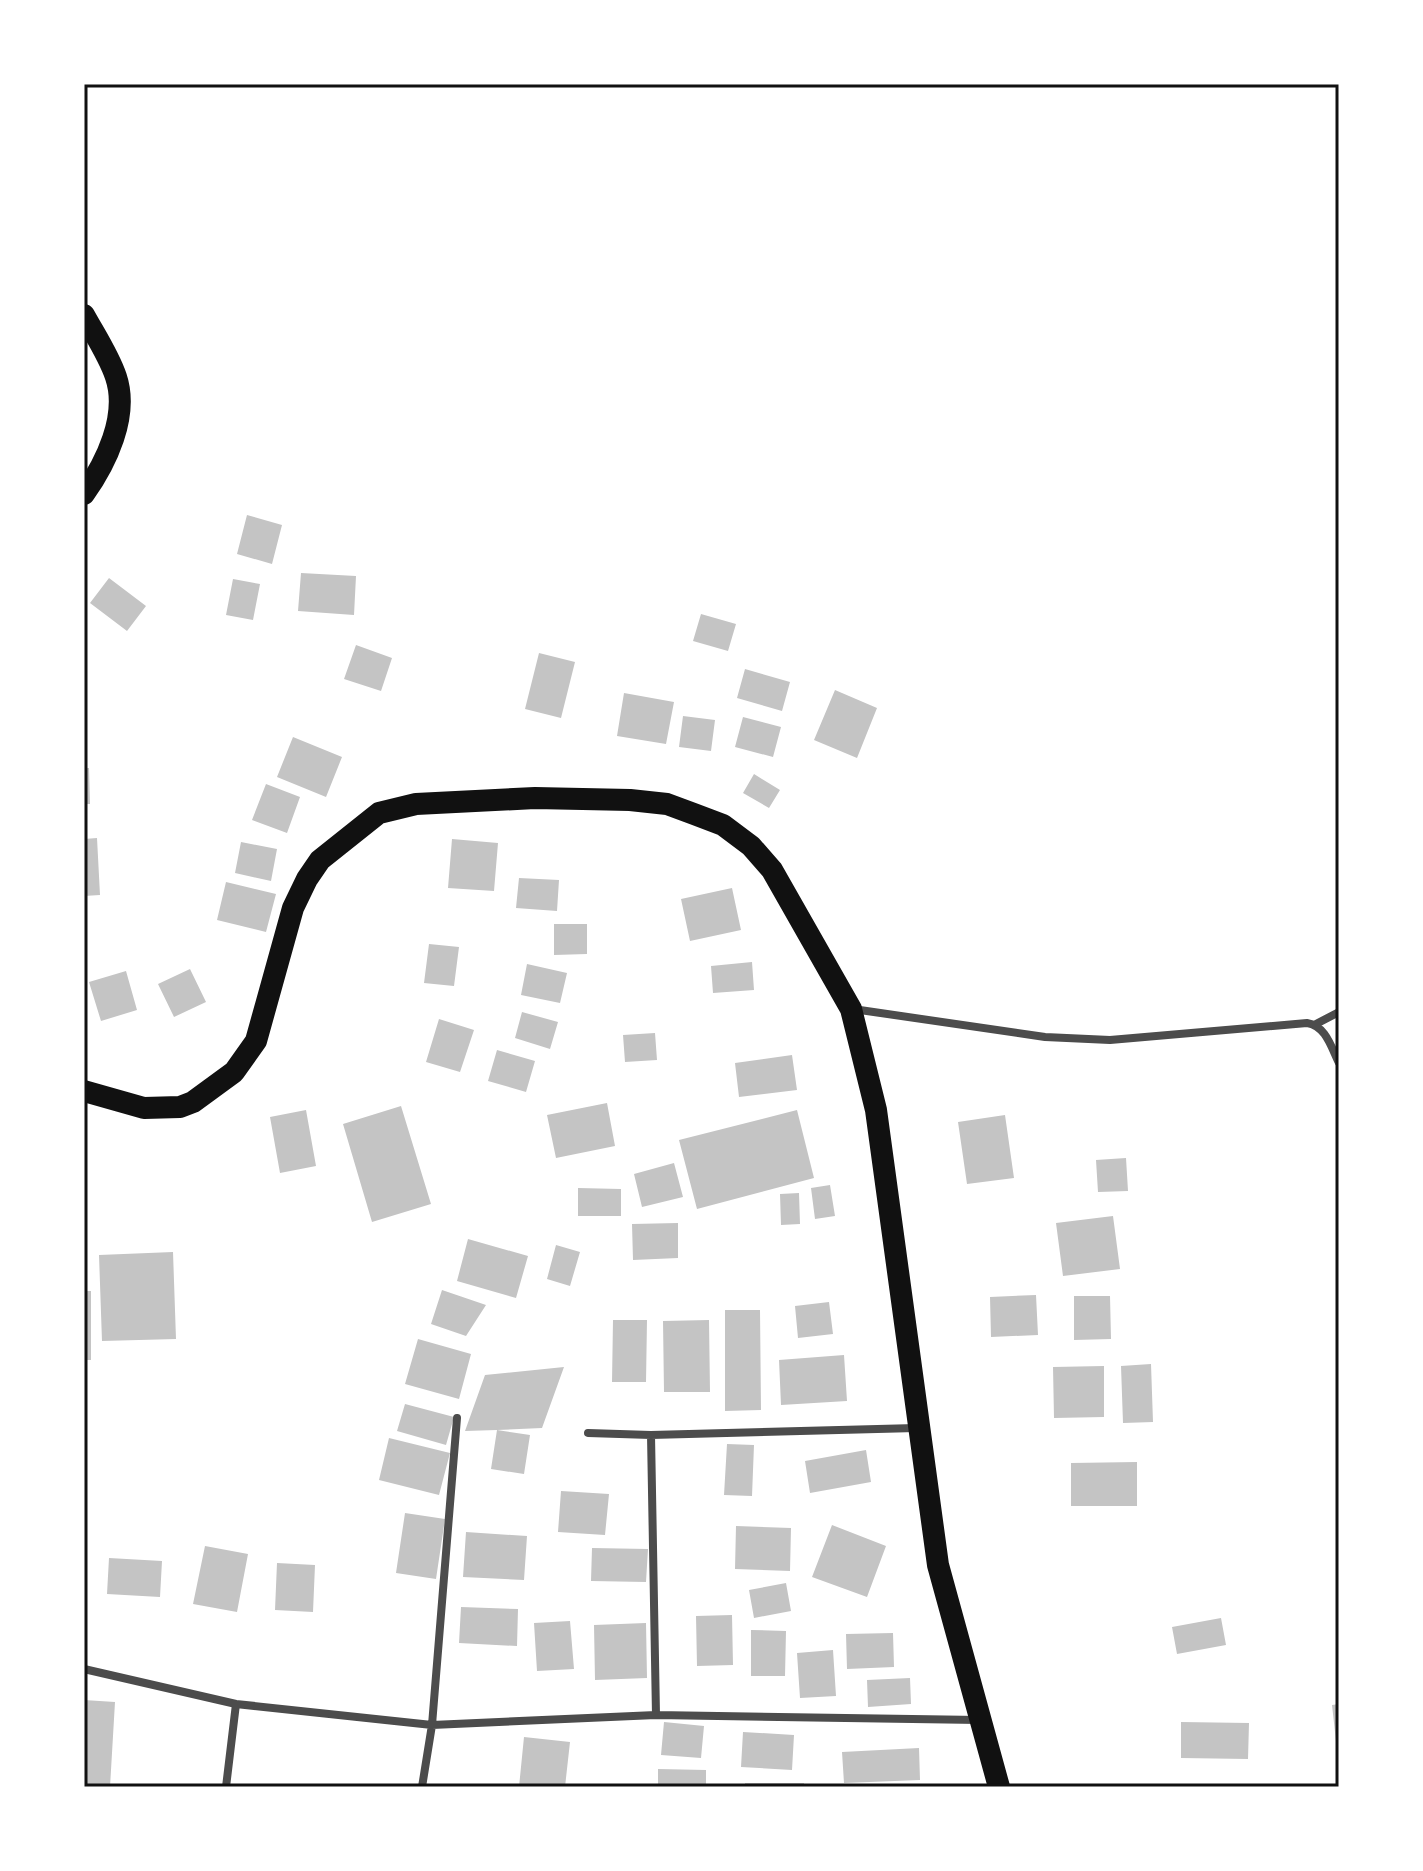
<svg xmlns="http://www.w3.org/2000/svg" width="1423" height="1871" font-family="Cabin,sans-serif">
<style>
.building{fill:#c4c4c4}
.lines{fill:none;stroke-linecap:round;stroke-linejoin:round}
.minor{stroke:#4c4c4c;stroke-width:8}
.trunk{stroke:#111;stroke-width:22}
.neatline{fill:none;stroke:#111;stroke-width:3}
</style>
<rect width="100%" height="100%" fill="#fff"/>
<path class="building" d="M 247,515 L 282,525 L 272,564 L 237,554 Z
M 301,573 L 356,576 L 354,615 L 298,611 Z
M 109,578 L 146,606 L 127,631 L 90,603 Z
M 233,579 L 260,584 L 253,620 L 226,615 Z
M 701,614 L 736,624 L 728,651 L 693,641 Z
M 356,645 L 392,658 L 381,691 L 344,679 Z
M 539,653 L 575,662 L 561,718 L 525,709 Z
M 745,669 L 790,682 L 782,711 L 737,698 Z
M 835,690 L 877,708 L 857,758 L 814,740 Z
M 624,693 L 674,702 L 666,744 L 617,736 Z
M 683,716 L 715,720 L 711,751 L 679,747 Z
M 743,717 L 781,727 L 773,757 L 735,747 Z
M 293,737 L 342,757 L 326,797 L 277,777 Z
M 84,768 L 89,768 L 90,804 L 84,804 Z
M 754,774 L 780,790 L 769,808 L 743,793 Z
M 266,784 L 300,797 L 287,833 L 252,820 Z
M 97,838 L 100,895 L 84,896 L 84,839 Z
M 452,839 L 498,843 L 494,891 L 448,888 Z
M 241,842 L 277,849 L 271,881 L 235,873 Z
M 519,878 L 559,880 L 557,911 L 516,908 Z
M 226,882 L 276,894 L 266,932 L 217,920 Z
M 732,888 L 741,930 L 690,941 L 681,899 Z
M 554,924 L 587,924 L 587,954 L 554,955 Z
M 429,944 L 459,947 L 454,986 L 424,983 Z
M 752,962 L 754,990 L 713,993 L 711,966 Z
M 527,964 L 567,973 L 560,1003 L 521,995 Z
M 190,969 L 206,1002 L 174,1017 L 158,984 Z
M 126,971 L 137,1010 L 101,1021 L 89,982 Z
M 522,1012 L 558,1022 L 550,1049 L 515,1038 Z
M 439,1019 L 474,1030 L 460,1072 L 426,1062 Z
M 655,1033 L 657,1060 L 625,1062 L 623,1035 Z
M 497,1050 L 535,1061 L 526,1092 L 488,1081 Z
M 792,1055 L 797,1090 L 739,1097 L 735,1063 Z
M 607,1103 L 615,1146 L 556,1158 L 547,1115 Z
M 401,1106 L 431,1204 L 372,1222 L 343,1124 Z
M 306,1110 L 316,1166 L 280,1173 L 270,1117 Z
M 797,1110 L 814,1178 L 697,1209 L 679,1140 Z
M 1005,1115 L 1014,1178 L 967,1184 L 958,1122 Z
M 1126,1158 L 1128,1191 L 1098,1192 L 1096,1160 Z
M 674,1163 L 683,1197 L 642,1207 L 634,1174 Z
M 830,1185 L 835,1216 L 815,1219 L 811,1188 Z
M 578,1188 L 621,1189 L 621,1216 L 578,1216 Z
M 799,1193 L 800,1224 L 781,1225 L 780,1194 Z
M 1113,1216 L 1120,1269 L 1063,1276 L 1056,1223 Z
M 678,1223 L 678,1258 L 633,1260 L 632,1224 Z
M 468,1239 L 528,1256 L 516,1298 L 457,1281 Z
M 556,1245 L 580,1252 L 570,1286 L 547,1279 Z
M 173,1252 L 176,1339 L 102,1341 L 99,1255 Z
M 442,1290 L 486,1305 L 466,1336 L 431,1324 Z
M 84,1291 L 91,1291 L 91,1360 L 84,1360 Z
M 1036,1295 L 1038,1335 L 991,1337 L 990,1297 Z
M 1074,1296 L 1110,1296 L 1111,1339 L 1074,1340 Z
M 829,1302 L 833,1334 L 798,1338 L 795,1306 Z
M 725,1310 L 760,1310 L 761,1410 L 725,1411 Z
M 613,1320 L 647,1320 L 646,1382 L 612,1382 Z
M 709,1320 L 710,1392 L 664,1392 L 663,1321 Z
M 418,1339 L 471,1354 L 459,1399 L 405,1384 Z
M 844,1355 L 847,1401 L 781,1405 L 779,1360 Z
M 1151,1364 L 1153,1422 L 1123,1423 L 1121,1366 Z
M 1104,1366 L 1104,1417 L 1054,1418 L 1053,1367 Z
M 564,1367 L 542,1428 L 497,1430 L 530,1435 L 524,1474 L 491,1469 L 497,1430 L 465,1431 L 485,1375 Z
M 405,1404 L 454,1417 L 446,1445 L 397,1431 Z
M 389,1438 L 450,1453 L 439,1495 L 379,1480 Z
M 727,1444 L 754,1445 L 752,1496 L 724,1495 Z
M 866,1450 L 871,1482 L 810,1493 L 805,1461 Z
M 1137,1462 L 1137,1506 L 1071,1506 L 1071,1463 Z
M 561,1491 L 609,1494 L 605,1535 L 558,1532 Z
M 405,1513 L 445,1519 L 436,1579 L 396,1573 Z
M 832,1525 L 886,1546 L 867,1597 L 812,1577 Z
M 736,1526 L 791,1528 L 790,1571 L 735,1569 Z
M 466,1532 L 527,1536 L 524,1580 L 463,1577 Z
M 205,1546 L 248,1554 L 237,1612 L 193,1604 Z
M 592,1548 L 648,1549 L 646,1582 L 591,1581 Z
M 109,1558 L 162,1561 L 160,1597 L 107,1594 Z
M 277,1563 L 315,1565 L 313,1612 L 275,1610 Z
M 786,1583 L 791,1611 L 754,1618 L 749,1590 Z
M 461,1607 L 518,1609 L 517,1646 L 459,1643 Z
M 732,1615 L 733,1665 L 697,1666 L 696,1616 Z
M 1221,1618 L 1226,1645 L 1177,1654 L 1172,1627 Z
M 570,1621 L 574,1669 L 537,1671 L 534,1623 Z
M 646,1623 L 647,1678 L 595,1680 L 594,1625 Z
M 751,1630 L 786,1631 L 785,1676 L 751,1676 Z
M 893,1633 L 894,1667 L 847,1669 L 846,1634 Z
M 833,1650 L 836,1696 L 800,1698 L 797,1653 Z
M 910,1678 L 911,1704 L 868,1707 L 867,1680 Z
M 84,1700 L 115,1702 L 110,1787 L 84,1787 Z
M 1339,1704 L 1339,1750 L 1337,1750 L 1332,1705 Z
M 664,1722 L 704,1726 L 701,1758 L 661,1755 Z
M 1181,1722 L 1249,1723 L 1248,1759 L 1181,1758 Z
M 743,1732 L 794,1735 L 792,1770 L 741,1767 Z
M 524,1737 L 570,1742 L 565,1787 L 519,1787 Z
M 919,1748 L 920,1780 L 844,1783 L 842,1752 Z
M 658,1769 L 706,1770 L 706,1787 L 658,1787 Z
M 745,1783 L 804,1783 L 804,1787 L 745,1787 Z"/>
<g class="lines">
<path class="minor" d="M 853,1009 L 1045,1037 L 1110,1040 L 1307,1023 C 1326,1026 1331,1047 1339,1063
M 1316,1024 L 1339,1012
M 588,1433 L 651,1435 L 916,1428
M 651,1435 L 656,1715
M 84,1669 L 236,1704 L 432,1725 L 656,1715 L 979,1720
M 226,1787 L 236,1704
M 422,1787 L 432,1725 L 457,1418"/>
<path class="trunk" d="M 84,315 C 95,335 109,356 116,377 C 129,416 106,463 84,494
M 84,1091 L 144,1108 L 180,1107 L 193,1102 L 234,1072 L 256,1041 L 293,908 L 307,879 L 320,860 L 379,813 L 416,804 L 535,798 L 630,800 L 667,804 L 694,814 L 723,825 L 751,846 L 772,870 L 851,1009 L 876,1110 L 938,1565 L 999,1787"/>
</g>
<rect width="1423" height="1871" fill="none" stroke="#ffffff" stroke-width="172"/>
<rect x="86" y="86" width="1251" height="1699" class="neatline"/>
</svg>
